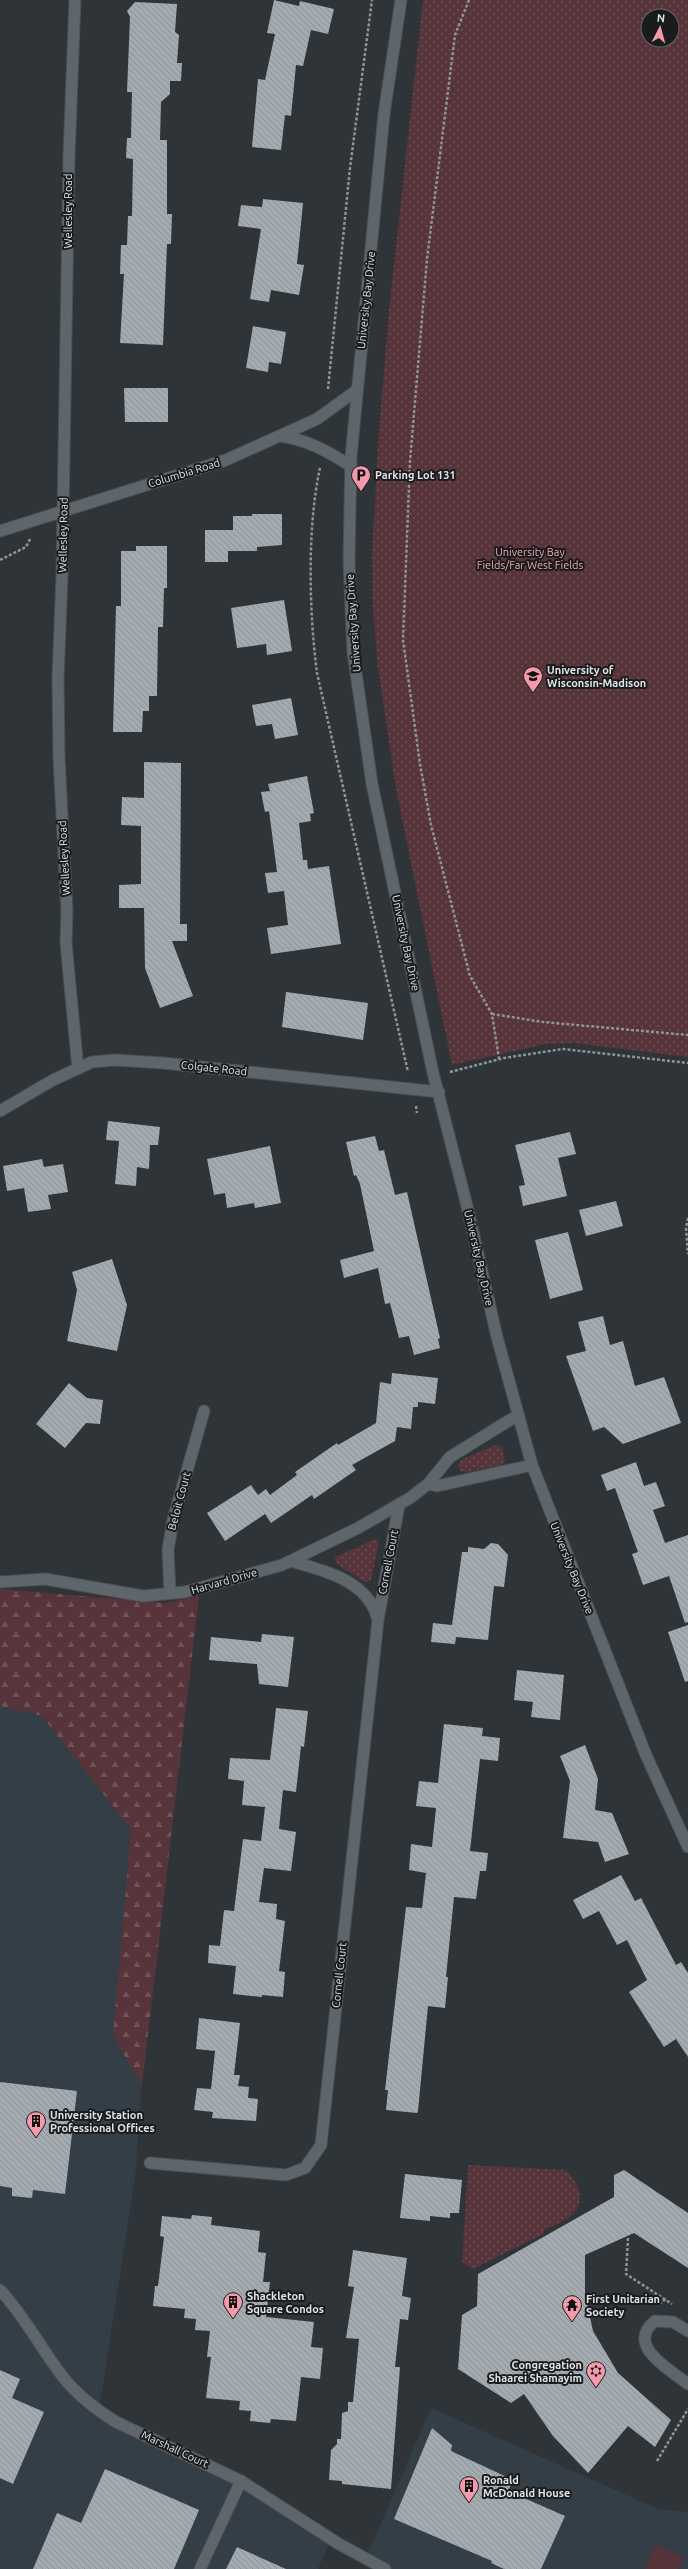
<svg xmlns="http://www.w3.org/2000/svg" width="688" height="2569" font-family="Ubuntu,sans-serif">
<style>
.built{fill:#333e46}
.grass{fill:#57343a}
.forest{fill:url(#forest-firs)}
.park{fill:url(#park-dots);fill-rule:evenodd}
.building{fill:url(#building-back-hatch)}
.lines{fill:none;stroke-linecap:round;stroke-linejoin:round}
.service-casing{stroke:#4a5053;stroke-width:13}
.minor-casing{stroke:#4a5053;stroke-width:13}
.tertiary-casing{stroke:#4a5053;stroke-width:13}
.path{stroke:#8f9497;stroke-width:2.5;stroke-dasharray:3 2;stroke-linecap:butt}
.service{stroke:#5f666b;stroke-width:11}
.minor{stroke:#5f666b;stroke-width:11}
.tertiary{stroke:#5f666b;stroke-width:11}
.labels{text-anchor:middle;stroke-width:4;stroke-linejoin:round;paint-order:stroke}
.street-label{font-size:11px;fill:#dfe3e6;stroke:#191b1d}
.poi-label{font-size:11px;font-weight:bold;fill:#dfe3e6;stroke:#191b1d;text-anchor:start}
.park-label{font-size:11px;fill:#efa7b3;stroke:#191b1d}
</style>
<defs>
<pattern id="forest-firs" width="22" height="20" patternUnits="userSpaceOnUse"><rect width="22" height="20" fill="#57343a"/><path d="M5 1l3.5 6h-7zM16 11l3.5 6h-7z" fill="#6f5156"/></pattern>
<pattern id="park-dots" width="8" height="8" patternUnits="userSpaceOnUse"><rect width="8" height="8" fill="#57343a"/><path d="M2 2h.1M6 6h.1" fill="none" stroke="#6f5156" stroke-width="1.8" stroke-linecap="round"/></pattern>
<pattern id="building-back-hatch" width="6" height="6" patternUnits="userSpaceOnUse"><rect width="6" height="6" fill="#a3abb0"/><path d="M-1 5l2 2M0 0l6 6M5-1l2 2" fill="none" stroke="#8b9195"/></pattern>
</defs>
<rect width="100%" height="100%" fill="#2e3438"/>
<path class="built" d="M 0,1695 L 87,1707 L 171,1840 L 142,2085 L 135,2178 L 99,2411 L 241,2481 L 331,2539 L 318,2569 L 0,2569 Z
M 431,2408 L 658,2509 L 688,2512 L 688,2569 L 385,2569 L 365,2560 Z"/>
<path class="grass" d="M 656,2544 L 684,2557 L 678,2569 L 645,2569 Z"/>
<path class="forest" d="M 0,1589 L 165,1603 L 199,1596 L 142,2085 L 113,2036 L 131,1829 L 42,1716 L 0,1706 Z"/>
<path class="park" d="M 423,0 L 688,0 L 688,1057 L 575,1043 L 546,1044 L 452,1065 L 396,789 L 377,660 L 373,609 L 372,555 L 379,430 L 389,310 ZM 648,16 L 672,16 L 672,40 L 648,40 Z
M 496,1445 L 502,1447 L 505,1461 L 501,1465 L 467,1472 L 460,1471 L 458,1464 L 463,1459 Z
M 375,1539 L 379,1541 L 371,1581 L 365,1582 L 335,1563 L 335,1557 Z
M 468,2165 L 565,2170 C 580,2182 587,2203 570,2217 C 563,2222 552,2226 544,2230 L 544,2234 L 473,2269 L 462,2262 Z"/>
<path class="building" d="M 274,0 L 299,6 L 300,1 L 334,9 L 328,34 L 311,30 L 303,66 L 296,65 L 291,116 L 285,115 L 281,150 L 252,147 L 258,79 L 265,80 L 275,34 L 267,33 Z
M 135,2 L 177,4 L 175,32 L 179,35 L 177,63 L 182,63 L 181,81 L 170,81 L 170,94 L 161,102 L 160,140 L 167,140 L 167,214 L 172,214 L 171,244 L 167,244 L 163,345 L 120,343 L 124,274 L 120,274 L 121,245 L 127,245 L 128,216 L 132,216 L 133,159 L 126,158 L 127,138 L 131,138 L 132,92 L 127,92 L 130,17 L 127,11 Z
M 263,199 L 303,203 L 297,264 L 304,265 L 299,295 L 271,290 L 269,302 L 250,299 L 261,229 L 238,226 L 241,205 L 262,207 Z
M 253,326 L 286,332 L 281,364 L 269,362 L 268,372 L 246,368 Z
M 124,388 L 168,388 L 168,422 L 125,422 Z
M 252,514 L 282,514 L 282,545 L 257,547 L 257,551 L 228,551 L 228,562 L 205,562 L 205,530 L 233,530 L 233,516 L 252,516 Z
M 136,546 L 167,546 L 167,588 L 164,588 L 163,627 L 158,627 L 157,696 L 149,696 L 149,711 L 143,711 L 142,732 L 113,732 L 116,606 L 121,606 L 121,551 L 136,551 Z
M 284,600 L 292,651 L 267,655 L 266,644 L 237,648 L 231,608 Z
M 291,698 L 298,735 L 275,739 L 272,724 L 256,726 L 252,705 Z
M 144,762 L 181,763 L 180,924 L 187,924 L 187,941 L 172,941 L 193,996 L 160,1008 L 145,968 L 144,908 L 119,908 L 119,885 L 141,884 L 141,826 L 121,825 L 122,797 L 144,798 Z
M 307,776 L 314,813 L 310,814 L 311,821 L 299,823 L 303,860 L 307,860 L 308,869 L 329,866 L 341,944 L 271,954 L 267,928 L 288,925 L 284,891 L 268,893 L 265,873 L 277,872 L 269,811 L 265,812 L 261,792 L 270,791 L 268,784 Z
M 286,992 L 368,1003 L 363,1040 L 282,1027 Z
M 108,1121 L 160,1127 L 158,1145 L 150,1145 L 149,1169 L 137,1167 L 136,1186 L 115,1184 L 119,1141 L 106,1140 Z
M 570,1132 L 576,1154 L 558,1158 L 567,1196 L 523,1206 L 519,1186 L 525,1185 L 515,1145 Z
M 375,1136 L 379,1151 L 384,1150 L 395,1195 L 407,1192 L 440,1338 L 438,1339 L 440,1348 L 414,1355 L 409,1336 L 399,1338 L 390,1303 L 385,1304 L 378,1268 L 344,1278 L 340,1260 L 374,1251 L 360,1184 L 356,1175 L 354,1176 L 346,1142 Z
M 270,1146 L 281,1203 L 255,1208 L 254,1203 L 227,1208 L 225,1193 L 214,1195 L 207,1159 Z
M 42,1159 L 44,1167 L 63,1164 L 68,1192 L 48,1195 L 51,1209 L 28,1212 L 24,1188 L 7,1191 L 3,1166 Z
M 616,1201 L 623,1226 L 586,1236 L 579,1210 Z
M 568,1232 L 583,1290 L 550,1299 L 535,1240 Z
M 112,1259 L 127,1305 L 117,1351 L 67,1341 L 77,1290 L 72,1272 Z
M 603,1316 L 610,1345 L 623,1341 L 635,1386 L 664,1377 L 681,1423 L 623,1444 L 604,1427 L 593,1431 L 566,1356 L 586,1351 L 578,1322 Z
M 392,1373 L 438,1378 L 435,1404 L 418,1402 L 418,1407 L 413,1407 L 411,1429 L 397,1427 L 395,1441 L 352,1465 L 356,1470 L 314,1499 L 312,1495 L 271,1523 L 265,1514 L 225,1541 L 207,1513 L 251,1485 L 258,1495 L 266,1489 L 270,1495 L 297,1475 L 295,1472 L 337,1443 L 338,1445 L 376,1423 L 380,1382 L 391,1384 Z
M 69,1383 L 87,1398 L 103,1400 L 100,1424 L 86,1423 L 65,1448 L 36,1424 Z
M 636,1462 L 644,1486 L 656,1482 L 665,1506 L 653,1510 L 665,1543 L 688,1535 L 688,1622 L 685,1623 L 669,1576 L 643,1585 L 632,1554 L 638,1552 L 615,1488 L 607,1491 L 601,1475 Z
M 491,1543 L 498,1544 L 508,1555 L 504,1587 L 494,1586 L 488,1640 L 456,1637 L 455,1644 L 431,1642 L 433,1623 L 452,1625 L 462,1552 L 468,1552 L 468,1547 L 484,1549 Z
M 688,1625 L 688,1681 L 685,1682 L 668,1632 Z
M 262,1634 L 294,1637 L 288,1687 L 259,1684 L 257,1664 L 209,1660 L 211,1637 L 261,1642 Z
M 517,1670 L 564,1675 L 560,1720 L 531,1717 L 533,1702 L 514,1700 Z
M 276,1708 L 308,1711 L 304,1747 L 301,1746 L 296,1792 L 283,1790 L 279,1829 L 296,1832 L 291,1871 L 264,1868 L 259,1902 L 277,1904 L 276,1919 L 285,1921 L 279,1971 L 285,1972 L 283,1997 L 262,1995 L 262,1997 L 233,1994 L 236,1966 L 208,1963 L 209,1945 L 220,1946 L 224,1910 L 234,1911 L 243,1839 L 261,1841 L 265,1807 L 242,1805 L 244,1781 L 228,1779 L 230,1758 L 270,1760 Z
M 444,1724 L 483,1728 L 482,1736 L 500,1738 L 498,1761 L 480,1759 L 470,1851 L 488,1853 L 486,1871 L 480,1871 L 476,1899 L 454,1897 L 446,1977 L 448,1977 L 445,2008 L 428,2006 L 418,2111 L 417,2113 L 386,2110 L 388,2090 L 385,2090 L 406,1907 L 422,1908 L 426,1873 L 409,1870 L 411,1844 L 432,1847 L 436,1808 L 416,1806 L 419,1781 L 438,1783 Z
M 585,1745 L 598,1779 L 595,1810 L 612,1813 L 629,1854 L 605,1862 L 598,1842 L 563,1838 L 570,1781 L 560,1756 Z
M 621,1875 L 635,1901 L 641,1898 L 676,1965 L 681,1962 L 688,1973 L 688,2057 L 676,2039 L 664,2047 L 629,1992 L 647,1980 L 627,1940 L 617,1945 L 599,1911 L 583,1919 L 573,1900 Z
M 199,2018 L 240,2023 L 234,2075 L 240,2075 L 238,2086 L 249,2087 L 248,2098 L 258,2099 L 256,2121 L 212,2118 L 213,2112 L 194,2110 L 197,2088 L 211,2089 L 215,2051 L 196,2049 Z
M 0,2082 L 77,2091 L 65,2194 L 33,2190 L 32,2198 L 12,2196 L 12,2188 L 0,2186 Z
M 624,2170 L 688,2213 L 688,2268 L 634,2233 L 585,2255 L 585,2294 L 593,2331 L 618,2373 L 671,2420 L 655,2447 L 628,2426 L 588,2473 L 553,2436 L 524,2394 L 511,2403 L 458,2369 L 462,2315 L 477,2306 L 478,2274 L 614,2197 L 614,2175 Z
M 405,2174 L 462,2180 L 459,2213 L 450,2213 L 450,2218 L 430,2216 L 430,2221 L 400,2218 Z
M 192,2215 L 212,2217 L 211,2225 L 260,2231 L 258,2252 L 266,2253 L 263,2282 L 270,2282 L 266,2317 L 314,2322 L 311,2347 L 323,2348 L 320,2379 L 301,2377 L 296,2421 L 271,2419 L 270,2423 L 250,2421 L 251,2411 L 239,2410 L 240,2401 L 206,2398 L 211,2357 L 207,2357 L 210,2331 L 195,2330 L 196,2319 L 184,2318 L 185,2309 L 153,2306 L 155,2286 L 158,2286 L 164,2237 L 160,2236 L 162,2216 L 191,2219 Z
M 353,2250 L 407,2258 L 402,2296 L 411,2298 L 408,2320 L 400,2319 L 395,2367 L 400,2367 L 391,2489 L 342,2484 L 342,2481 L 329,2480 L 331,2450 L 337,2444 L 337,2439 L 341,2439 L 342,2413 L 348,2411 L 348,2402 L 353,2402 L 359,2339 L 346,2338 L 354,2287 L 348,2286 Z
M 0,2370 L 20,2379 L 12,2398 L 44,2412 L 13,2484 L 0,2478 Z
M 432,2428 L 452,2445 L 451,2451 L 513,2480 L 508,2491 L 565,2516 L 541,2569 L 504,2569 L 491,2563 L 492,2561 L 394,2519 Z
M 105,2469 L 199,2510 L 174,2569 L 33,2569 L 57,2513 L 81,2523 Z
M 237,2547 L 286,2569 L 226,2569 Z"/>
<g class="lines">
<defs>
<path id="service" d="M 688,2331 L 673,2322 L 655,2321 C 625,2345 669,2369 688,2384
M 200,2569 L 241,2481"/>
<path id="minor" d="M 75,0 L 69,157 L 62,575 L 58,677 L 59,758 L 67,911 L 66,943 L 78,1069
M 280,436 C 308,440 327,451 351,466
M 0,531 L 226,460 L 317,419 L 357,390
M 0,1111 L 53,1080 L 92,1062 L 115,1060 L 163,1063 L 439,1092
M 428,1484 L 437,1486 L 532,1465
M 290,1561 C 322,1570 367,1580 377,1617
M 0,1582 L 45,1579 L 143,1596 L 185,1592 L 282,1565 L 358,1528 L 410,1498 L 428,1484 L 450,1457 L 518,1415
M 170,1593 L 168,1550 L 173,1520 L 204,1411
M 150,2163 L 286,2175 L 305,2168 L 321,2145 L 378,1620 L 399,1505
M 0,2290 C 25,2316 41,2349 63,2377 C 77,2395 97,2410 116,2422 L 241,2481 L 339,2544 L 385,2569"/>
<path id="tertiary" d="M 401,0 L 384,114 L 351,457 L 349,561 L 353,652 L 372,784 L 433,1073 L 466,1202 L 497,1337 L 532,1465 L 646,1755 L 688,1847"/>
</defs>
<use href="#service" class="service-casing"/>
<use href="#minor" class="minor-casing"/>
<use href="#tertiary" class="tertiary-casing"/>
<path class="path" d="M 469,0 L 455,35 L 427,259 L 410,461 L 403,640 L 420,764 L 431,825 L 470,976 L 492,1014 L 499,1059
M 328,389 L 350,168 L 372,0
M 320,468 C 307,527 309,612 317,673 L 408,1072
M 0,560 L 26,547 L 30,539
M 492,1014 L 543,1022 L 688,1035
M 450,1072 L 504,1058 L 563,1049 L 688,1063
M 416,1106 L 417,1113
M 688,1218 L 686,1228 L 688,1254
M 628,2238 L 626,2274 L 672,2304
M 659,2304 L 666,2299
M 657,2461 L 688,2409"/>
<use href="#service" class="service"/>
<use href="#minor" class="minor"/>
<use href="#tertiary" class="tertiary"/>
</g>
<defs>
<symbol id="parking-pin" viewBox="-11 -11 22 30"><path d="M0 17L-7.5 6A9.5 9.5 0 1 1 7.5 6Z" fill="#f39aaa" stroke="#191b1d"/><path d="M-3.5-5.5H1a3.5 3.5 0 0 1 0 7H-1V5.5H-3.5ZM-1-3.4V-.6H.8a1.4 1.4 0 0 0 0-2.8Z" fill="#111"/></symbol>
<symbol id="university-pin" viewBox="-11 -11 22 30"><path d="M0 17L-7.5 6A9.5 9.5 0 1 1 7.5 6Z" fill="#f39aaa" stroke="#191b1d"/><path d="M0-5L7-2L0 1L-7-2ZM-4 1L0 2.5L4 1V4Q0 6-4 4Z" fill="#111"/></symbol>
<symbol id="building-pin" viewBox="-11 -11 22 30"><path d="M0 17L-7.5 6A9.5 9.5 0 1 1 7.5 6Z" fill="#f39aaa" stroke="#191b1d"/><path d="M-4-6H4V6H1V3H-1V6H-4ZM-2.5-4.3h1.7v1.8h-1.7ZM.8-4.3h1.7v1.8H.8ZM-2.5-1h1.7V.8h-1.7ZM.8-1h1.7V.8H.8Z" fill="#111"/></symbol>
<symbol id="temple-pin" viewBox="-11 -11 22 30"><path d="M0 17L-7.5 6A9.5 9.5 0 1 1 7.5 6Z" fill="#f39aaa" stroke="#191b1d"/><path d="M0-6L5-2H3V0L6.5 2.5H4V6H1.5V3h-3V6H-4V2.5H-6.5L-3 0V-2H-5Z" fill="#111"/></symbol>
<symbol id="synagogue-pin" viewBox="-11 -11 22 30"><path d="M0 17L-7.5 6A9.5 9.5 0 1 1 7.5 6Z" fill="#f39aaa" stroke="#191b1d"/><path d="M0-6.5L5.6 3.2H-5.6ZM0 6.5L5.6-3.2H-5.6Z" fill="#111"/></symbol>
</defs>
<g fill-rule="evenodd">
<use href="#parking-pin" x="350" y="464" width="22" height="30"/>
<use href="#university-pin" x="522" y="665" width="22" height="30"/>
<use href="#building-pin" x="25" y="2110" width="22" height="30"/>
<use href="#building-pin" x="222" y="2291" width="22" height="30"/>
<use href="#temple-pin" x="561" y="2294" width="22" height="30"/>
<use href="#synagogue-pin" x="585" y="2360" width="22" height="30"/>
<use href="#building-pin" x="458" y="2475" width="22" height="30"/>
</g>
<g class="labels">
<g class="street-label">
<text transform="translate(68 211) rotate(-90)" y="4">Wellesley Road</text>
<text transform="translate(366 300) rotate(-84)" y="4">University Bay Drive</text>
<text transform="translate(184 473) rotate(-17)" y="4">Columbia Road</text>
<text transform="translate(63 535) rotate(-89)" y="4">Wellesley Road</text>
<text transform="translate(353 623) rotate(-94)" y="4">University Bay Drive</text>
<text transform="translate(64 858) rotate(-93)" y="4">Wellesley Road</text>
<text transform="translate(406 943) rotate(78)" y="4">University Bay Drive</text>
<text transform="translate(214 1068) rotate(6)" y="4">Colgate Road</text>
<text transform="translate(479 1258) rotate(77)" y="4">University Bay Drive</text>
<text transform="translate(179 1501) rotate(-75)" y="4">Beloit Court</text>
<text transform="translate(388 1562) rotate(-79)" y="4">Cornell Court</text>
<text transform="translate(572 1568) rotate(68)" y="4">University Bay Drive</text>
<text transform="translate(224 1581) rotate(-16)" y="4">Harvard Drive</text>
<text transform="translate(339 1975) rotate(-84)" y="4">Cornell Court</text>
<text transform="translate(175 2449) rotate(25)" y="4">Marshall Court</text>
</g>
<g class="poi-label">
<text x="375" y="479">Parking Lot 131</text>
<text x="547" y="674">University of<tspan x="547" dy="13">Wisconsin-Madison</tspan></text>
<text x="50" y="2119">University Station<tspan x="50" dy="13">Professional Offices</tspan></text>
<text x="247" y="2300">Shackleton<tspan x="247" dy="13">Square Condos</tspan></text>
<text x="586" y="2303">First Unitarian<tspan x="586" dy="13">Society</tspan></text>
<text x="582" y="2369" text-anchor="end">Congregation<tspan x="582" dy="13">Shaarei Shamayim</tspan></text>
<text x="483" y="2484">Ronald<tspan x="483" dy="13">McDonald House</tspan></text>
</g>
<g class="park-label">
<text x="530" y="556">University Bay<tspan x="530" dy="13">Fields/Far West Fields</tspan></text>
</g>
</g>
<g transform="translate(660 28) rotate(6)"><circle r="19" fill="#191b1d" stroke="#686b6d"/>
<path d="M0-3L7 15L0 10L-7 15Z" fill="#f39aaa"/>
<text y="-6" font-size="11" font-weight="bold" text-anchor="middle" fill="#dfe3e6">N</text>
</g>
</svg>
